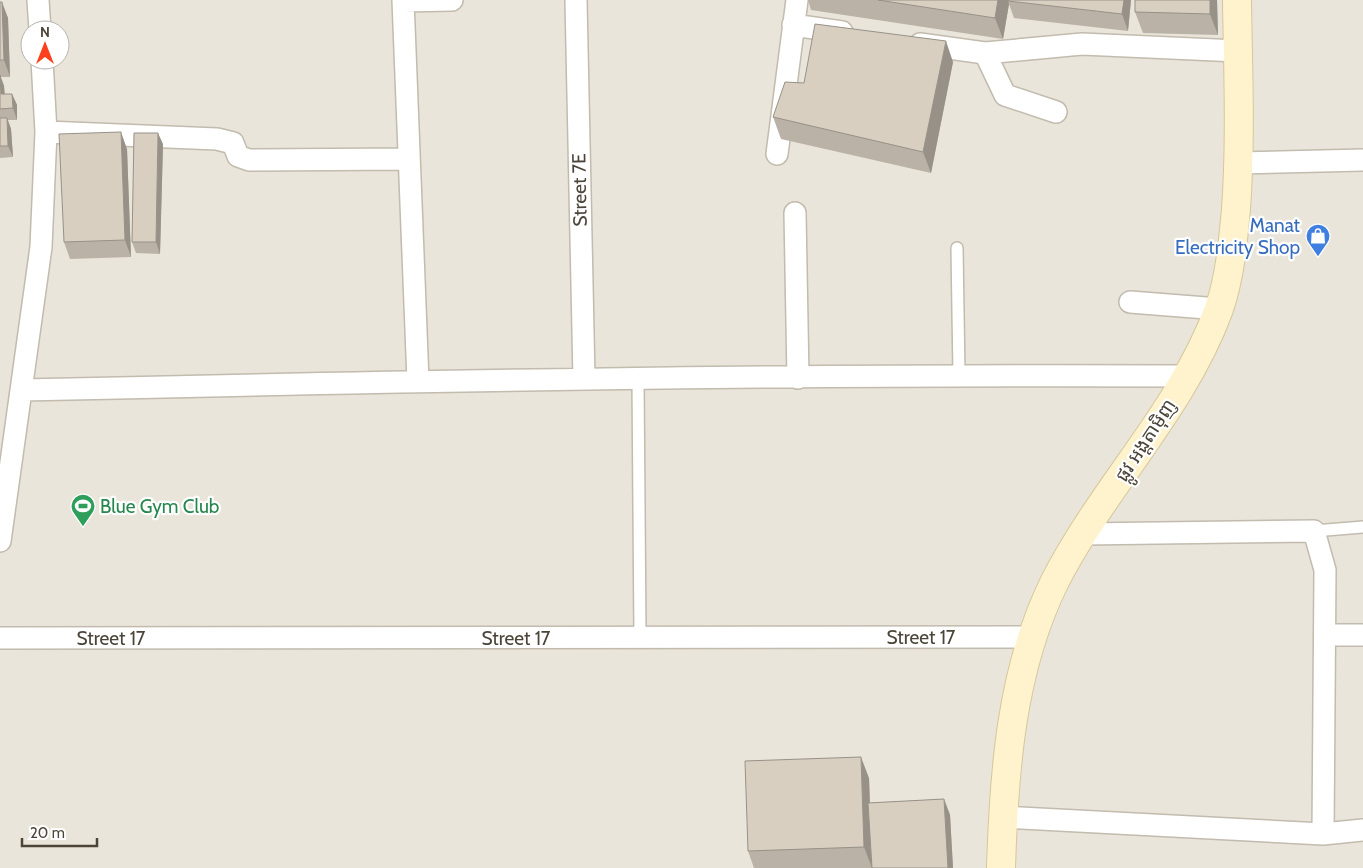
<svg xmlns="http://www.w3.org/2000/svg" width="1363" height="868" font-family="Cabin,'Noto Sans Khmer',sans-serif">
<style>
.residential{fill:#eae5da;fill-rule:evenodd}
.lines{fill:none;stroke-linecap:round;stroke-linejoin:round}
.lane-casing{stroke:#c2bbae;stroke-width:14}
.street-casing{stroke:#c2bbae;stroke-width:24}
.secondary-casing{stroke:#d6c79b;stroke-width:30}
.lane{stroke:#fff;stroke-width:11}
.street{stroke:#fff;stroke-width:21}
.secondary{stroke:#fff3cd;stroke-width:28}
.wall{fill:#bab2a6}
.shaded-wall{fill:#979187}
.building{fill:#d8cfc1;stroke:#979187}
.labels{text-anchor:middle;stroke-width:4.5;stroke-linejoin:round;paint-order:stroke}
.street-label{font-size:19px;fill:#4b4439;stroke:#fff}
.shop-label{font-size:19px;fill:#366cbe;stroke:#fff;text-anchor:end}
.leisure-label{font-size:19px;fill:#27864d;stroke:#fff;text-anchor:start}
</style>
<rect width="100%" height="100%" fill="#f6f3ec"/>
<path class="residential" d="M 0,0 L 1363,0 L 1363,868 L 0,868 ZM 30,30 L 60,30 L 60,60 L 30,60 Z"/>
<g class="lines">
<defs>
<path id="lane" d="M 957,248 L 959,375
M 638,379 L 640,638
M 1314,531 L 1363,527"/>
<path id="street" d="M 38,0 L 40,30
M 403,0 L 418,381
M 576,0 L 584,379
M 403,1 L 452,0
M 793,25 L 842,32
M 920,44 L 985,53 L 1082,44 L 1238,51
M 985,53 L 1005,95 L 1056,112
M 46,132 L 217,139 L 233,143 L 238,156 L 249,160 L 408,159
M 777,154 L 797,0
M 1239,163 L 1363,160
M 795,213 L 798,378
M 1130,302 L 1219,309
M 22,390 C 410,381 799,374 1187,376
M 1083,534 L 1314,531 L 1325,570 L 1323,834
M 0,541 L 41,247 L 46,132 L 42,60
M 1325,635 L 1363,635
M 0,638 L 1031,637
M 1002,817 L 1323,834 L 1363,830"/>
<path id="secondary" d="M 1001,868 C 1004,771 1011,671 1054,583 C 1102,488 1182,410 1219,309 C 1230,277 1233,242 1236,209 C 1241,139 1238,70 1237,0"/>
</defs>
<use href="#lane" class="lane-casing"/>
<use href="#street" class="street-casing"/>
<use href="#secondary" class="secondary-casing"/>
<use href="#lane" class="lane"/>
<use href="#street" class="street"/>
<use href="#secondary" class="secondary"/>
</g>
<path class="wall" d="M 808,0 L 1131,0 L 1128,31 L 1014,18 L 1009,4 L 1003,39 L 811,10 Z
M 1217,0 L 1218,35 L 1143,33 L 1135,12 Z
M 0,2 L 8,18 L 10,77 L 1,77 L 4,86 L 5,94 L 12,94 L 17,105 L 17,120 L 8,120 L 11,129 L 13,157 L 0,158 Z
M 953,62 L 931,173 L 781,139 L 773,117 L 804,83 Z
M 163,144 L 160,254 L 136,253 L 132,242 Z
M 127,149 L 131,257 L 70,259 L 64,242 Z
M 869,778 L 870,803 L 944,799 L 950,815 L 953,868 L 754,868 L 748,851 Z"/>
<path class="shaded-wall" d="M 998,0 L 1010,0 L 1008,1 L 1009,4 L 1003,39 L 995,18 Z
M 1124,0 L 1131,0 L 1128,31 L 1122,14 Z
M 1210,0 L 1217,0 L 1218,35 L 1210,14 Z
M 2,2 L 8,18 L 10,77 L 4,60 Z
M 946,41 L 953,62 L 931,173 L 923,152 Z
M 0,75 L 4,86 L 5,105 L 1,94 Z
M 12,94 L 17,105 L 17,120 L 13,108 Z
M 7,118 L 11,129 L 13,157 L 8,146 Z
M 121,132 L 127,149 L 131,257 L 125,240 Z
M 158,133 L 163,144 L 160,254 L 156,242 Z
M 861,757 L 869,778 L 872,868 L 864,847 Z
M 944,799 L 950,815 L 953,868 L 948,868 Z"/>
<path class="building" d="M 878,0 L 998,0 L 995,18 Z
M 1009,0 L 1124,0 L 1122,14 L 1008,1 Z
M 1135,0 L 1210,0 L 1210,14 L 1135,12 Z
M 0,2 L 2,2 L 4,60 L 0,60 Z
M 815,24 L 946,41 L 923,152 L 773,117 L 785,82 L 804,83 Z
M 0,75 L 1,94 L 12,94 L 13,108 L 0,109 Z
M 0,118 L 7,118 L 8,146 L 0,146 Z
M 121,132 L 125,240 L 64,242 L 59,134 Z
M 134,133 L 158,133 L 156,242 L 132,242 Z
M 861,757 L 864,847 L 748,851 L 745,761 Z
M 944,799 L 948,868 L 872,868 L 868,803 Z"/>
<defs>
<symbol id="shop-pin" viewBox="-11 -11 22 30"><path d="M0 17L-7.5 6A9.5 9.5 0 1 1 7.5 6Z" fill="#3f7fe0" stroke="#fff"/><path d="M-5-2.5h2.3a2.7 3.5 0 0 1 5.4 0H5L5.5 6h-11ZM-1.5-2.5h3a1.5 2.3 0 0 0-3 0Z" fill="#fff"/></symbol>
<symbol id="stadium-pin" viewBox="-11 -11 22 30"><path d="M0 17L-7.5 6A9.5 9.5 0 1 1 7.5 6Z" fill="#2e9e5b" stroke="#fff"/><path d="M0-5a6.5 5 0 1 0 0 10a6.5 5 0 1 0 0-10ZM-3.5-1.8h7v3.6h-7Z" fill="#fff"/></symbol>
</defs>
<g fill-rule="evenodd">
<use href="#shop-pin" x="1304" y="222" width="28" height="38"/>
<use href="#stadium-pin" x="69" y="492" width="28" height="38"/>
</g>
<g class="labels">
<g class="street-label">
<text transform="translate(579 190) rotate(-91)" y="7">Street 7E</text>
<text transform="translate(1145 440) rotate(-57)" y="7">ផ្លូវ អង្តតាម៉ិញ</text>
<text x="921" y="644">Street 17</text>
<text x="111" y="645">Street 17</text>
<text x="516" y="645">Street 17</text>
</g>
<g class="shop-label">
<text x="1300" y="232">Manat<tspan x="1300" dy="22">Electricity Shop</tspan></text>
</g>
<g class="leisure-label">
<text x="100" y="513">Blue Gym Club</text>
</g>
</g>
<g transform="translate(45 45)"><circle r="24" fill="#ffffff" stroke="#b7b4b0"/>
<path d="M0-4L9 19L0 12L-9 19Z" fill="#fc3f1d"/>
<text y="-8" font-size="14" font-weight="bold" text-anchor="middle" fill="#4b4439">N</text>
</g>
<path d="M22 838v8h75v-8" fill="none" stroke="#4b4439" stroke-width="2.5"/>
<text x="30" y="838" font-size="15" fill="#4b4439" stroke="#ffffff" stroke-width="4" paint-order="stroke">20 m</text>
</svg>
